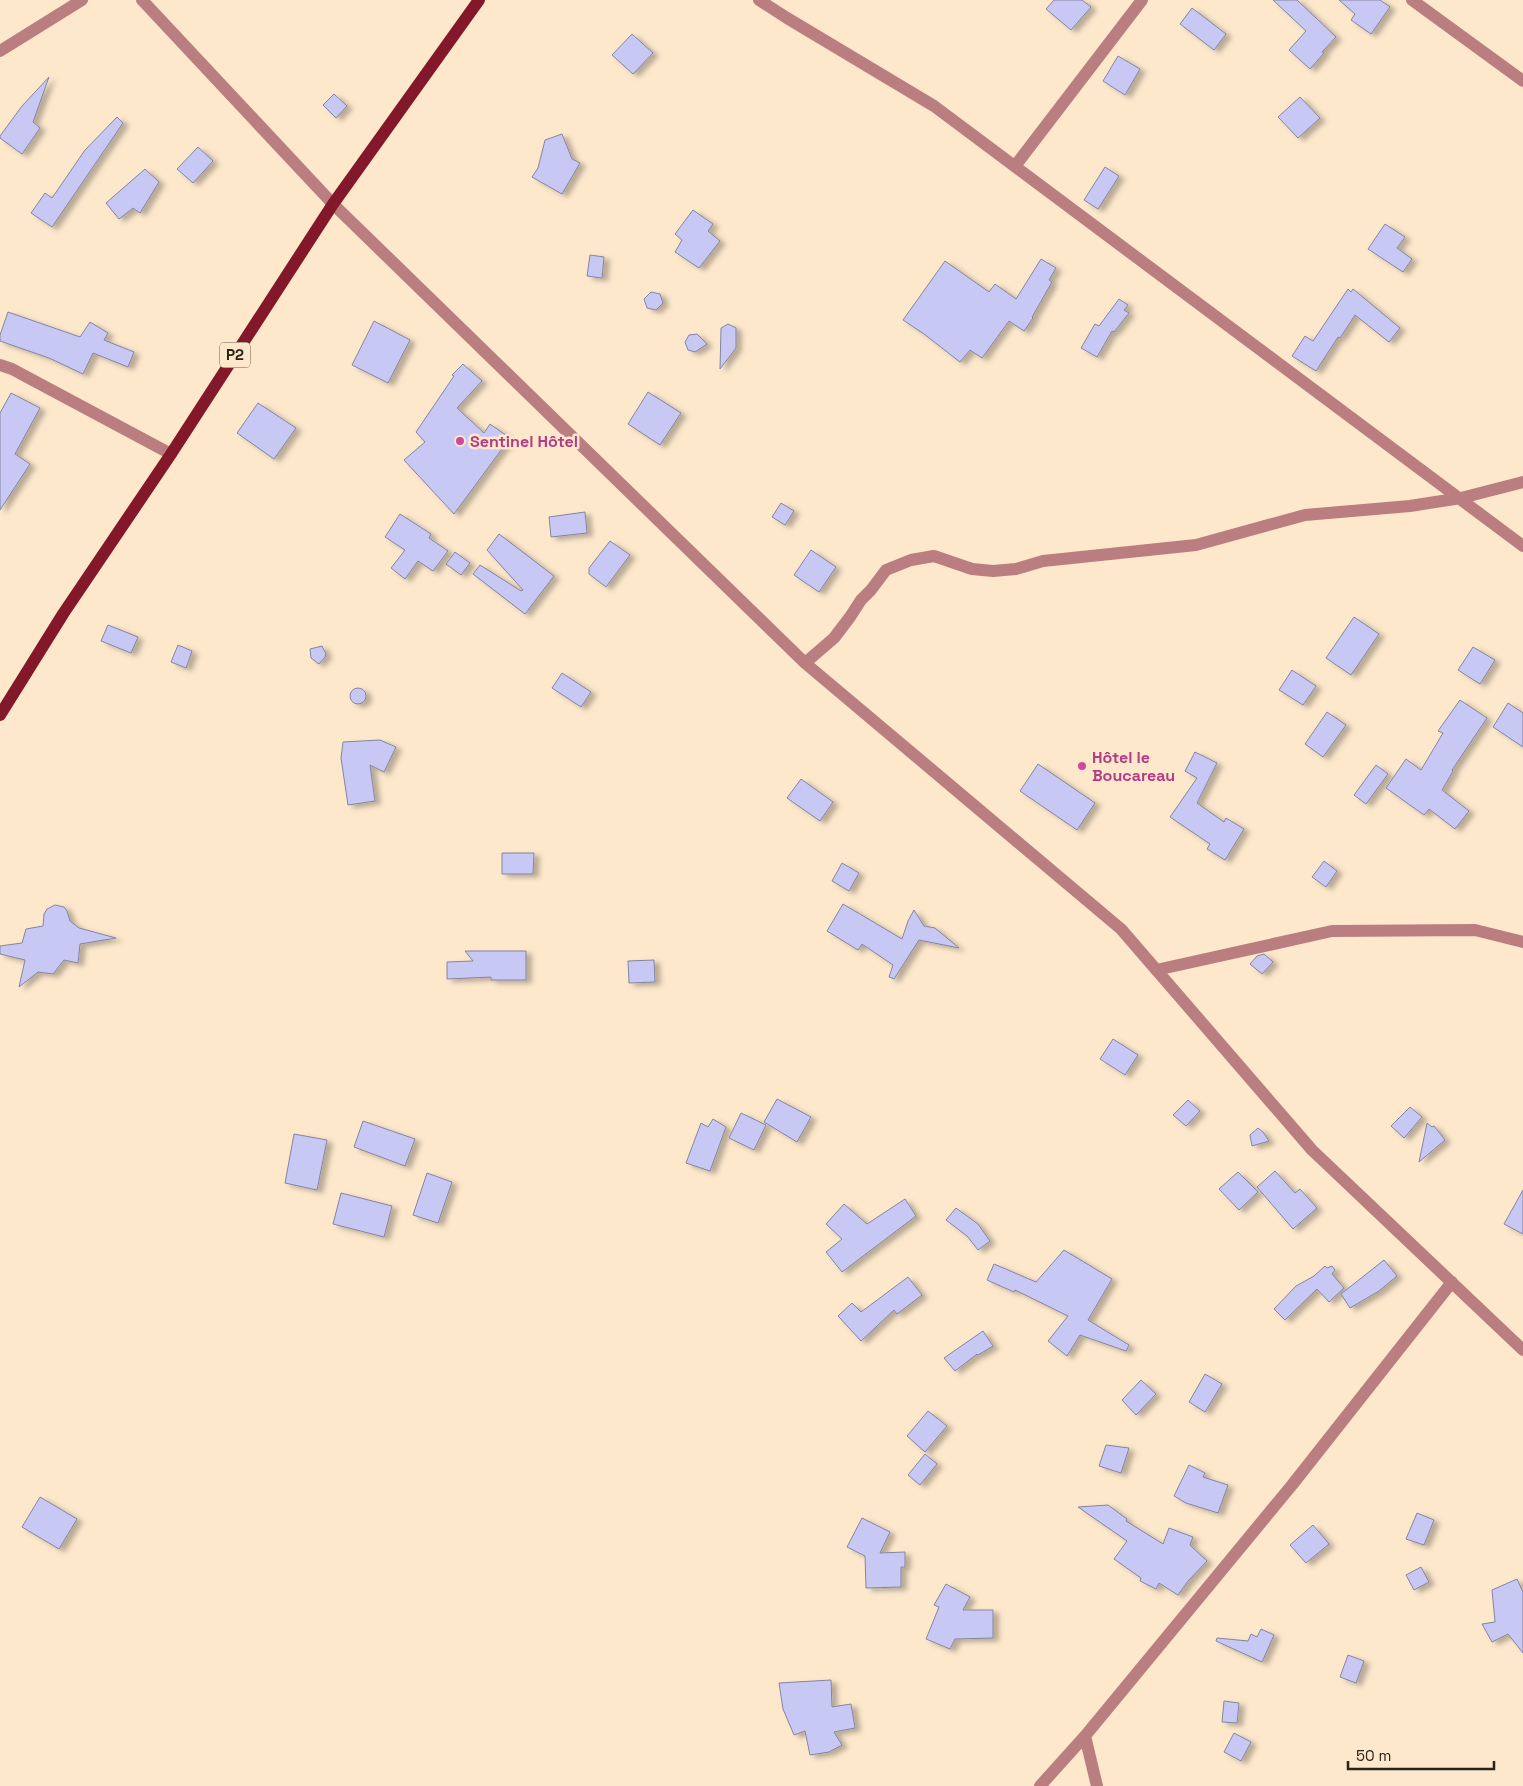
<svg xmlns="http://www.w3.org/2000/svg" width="1523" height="1786" font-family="'Space Grotesk',sans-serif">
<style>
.building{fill:#c8c8f5;stroke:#8484a1;filter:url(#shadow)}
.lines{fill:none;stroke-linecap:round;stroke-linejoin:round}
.minor{stroke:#ba7e80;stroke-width:12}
.major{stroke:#83182b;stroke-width:12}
.hotel-dot{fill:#d1479c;stroke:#fde8cc;stroke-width:2}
.labels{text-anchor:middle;stroke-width:5;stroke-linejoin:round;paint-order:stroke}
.shield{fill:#fde8cc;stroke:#695e4e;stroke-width:1}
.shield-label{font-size:15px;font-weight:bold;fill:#2a2318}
.hotel-label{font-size:16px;font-weight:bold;fill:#b23c85;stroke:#fde8cc;text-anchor:start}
</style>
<defs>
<filter id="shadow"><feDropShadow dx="5.5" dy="3" stdDeviation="2.5" flood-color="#0004"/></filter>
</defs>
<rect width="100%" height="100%" fill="#fde8cc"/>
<path class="building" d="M 1054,0 L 1082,0 L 1091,7 L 1071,30 L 1046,9 Z
M 1273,0 L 1297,0 L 1336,37 L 1322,52 L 1324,53 L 1310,69 L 1289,50 L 1306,31 Z
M 1339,0 L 1380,0 L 1390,7 L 1371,34 L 1351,20 L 1355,14 Z
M 1192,8 L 1226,34 L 1214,50 L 1180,24 Z
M 632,34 L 653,53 L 633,74 L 612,55 Z
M 1118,56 L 1140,69 L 1125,95 L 1103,81 Z
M 49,77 L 33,122 L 40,128 L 22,154 L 0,138 L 0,136 L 22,106 Z
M 334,94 L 347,106 L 336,118 L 323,105 Z
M 1300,97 L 1320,118 L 1298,138 L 1278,117 Z
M 117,117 L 123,123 L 52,227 L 31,213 L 45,193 L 52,198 L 85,150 Z
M 562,134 L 572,159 L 580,163 L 562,194 L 532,177 L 538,168 L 545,140 Z
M 198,147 L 213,161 L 193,183 L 177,169 Z
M 1105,167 L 1119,176 L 1098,209 L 1084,200 Z
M 145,169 L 159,182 L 140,213 L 133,208 L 119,219 L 106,203 Z
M 693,210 L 713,224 L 708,231 L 720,241 L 699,268 L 675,252 L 682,240 L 675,234 Z
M 1385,224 L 1405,237 L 1397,248 L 1412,259 L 1403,272 L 1368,249 Z
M 590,255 L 604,257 L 602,278 L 587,276 Z
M 1041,259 L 1056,268 L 1049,280 L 1052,282 L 1032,317 L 1033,318 L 1024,331 L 1009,321 L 982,358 L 970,350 L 960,362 L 924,334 L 903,320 L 945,261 L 989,292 L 995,284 L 1016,299 Z
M 1348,289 L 1351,292 L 1353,289 L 1400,328 L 1389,342 L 1355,315 L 1340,338 L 1338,337 L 1316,371 L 1292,356 L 1305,336 L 1313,341 Z
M 651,292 L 660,294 L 663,303 L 656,310 L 647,308 L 644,299 Z
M 1119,299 L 1128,305 L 1124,310 L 1129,313 L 1114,332 L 1112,331 L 1097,357 L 1081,348 L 1095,324 L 1099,326 Z
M 8,312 L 80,337 L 90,322 L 108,333 L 104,340 L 134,352 L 128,367 L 93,353 L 83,374 L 49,358 L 0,341 L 0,335 Z
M 374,321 L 410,340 L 388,383 L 352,365 Z
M 728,324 L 736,328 L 736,348 L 720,369 L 721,328 Z
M 697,334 L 707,344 L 695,352 L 688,350 L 685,342 L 689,335 Z
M 463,364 L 482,381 L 457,408 L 484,433 L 490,424 L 510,438 L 454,514 L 404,460 L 425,442 L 416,432 L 454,376 L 452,375 Z
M 648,392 L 681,413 L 660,445 L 628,424 Z
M 11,393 L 40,408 L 15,454 L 30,464 L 0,510 L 0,413 Z
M 258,403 L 296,428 L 274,459 L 237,433 Z
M 781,503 L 794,511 L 785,525 L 772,517 Z
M 585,512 L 587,533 L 551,537 L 549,517 Z
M 400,514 L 431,534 L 429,538 L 448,551 L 433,571 L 418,561 L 405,579 L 391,568 L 405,550 L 385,537 Z
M 499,534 L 554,576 L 525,614 L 473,574 L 480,565 L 521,591 L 523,590 L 487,550 Z
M 610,541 L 630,555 L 606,587 L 589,574 L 589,568 Z
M 811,550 L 836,567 L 819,592 L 794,575 Z
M 455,552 L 470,563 L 461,575 L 446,564 Z
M 1354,617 L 1379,634 L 1351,675 L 1326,658 Z
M 108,625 L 138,637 L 131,653 L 101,641 Z
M 178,645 L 192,651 L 186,668 L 171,662 Z
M 322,646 L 326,654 L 325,657 L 319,664 L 311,658 L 310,649 Z
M 1473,647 L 1495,660 L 1480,684 L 1458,670 Z
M 1292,670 L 1316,686 L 1303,705 L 1279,690 Z
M 562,673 L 591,692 L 581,707 L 552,688 Z
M350 696a8 8 0 1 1 16 0a8 8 0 1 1-16 0Z
M 1460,700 L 1487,718 L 1452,770 L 1453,771 L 1442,790 L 1469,811 L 1455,829 L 1429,809 L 1424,815 L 1386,788 L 1406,759 L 1421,770 L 1443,733 L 1438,731 Z
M 1508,703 L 1523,713 L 1523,747 L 1493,727 Z
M 1327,712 L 1346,725 L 1323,757 L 1305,744 Z
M 380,740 L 396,747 L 384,772 L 370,765 L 375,801 L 348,805 L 341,758 L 343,742 Z
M 1195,752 L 1217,763 L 1197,803 L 1224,822 L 1226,818 L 1244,829 L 1225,860 L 1207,849 L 1210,844 L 1170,817 L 1197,778 L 1185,771 Z
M 1038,764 L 1095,803 L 1077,830 L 1020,791 Z
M 1376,765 L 1388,774 L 1366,804 L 1354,795 Z
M 801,779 L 833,802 L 820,821 L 787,798 Z
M 502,853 L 534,853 L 533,874 L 502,874 Z
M 1324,861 L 1337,871 L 1326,887 L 1312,877 Z
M 842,863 L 859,873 L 849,891 L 832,881 Z
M 843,904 L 902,939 L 908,921 L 914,910 L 924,926 L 935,928 L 959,948 L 919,940 L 894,979 L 889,977 L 893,965 L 862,944 L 858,950 L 827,931 Z
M 55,905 L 64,907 L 67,911 L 70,921 L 79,928 L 116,938 L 80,944 L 78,963 L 64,960 L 53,974 L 38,972 L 19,987 L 25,960 L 0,954 L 0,946 L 22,943 L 26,929 L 43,926 L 44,914 L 47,909 Z
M 465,951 L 526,951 L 526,980 L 491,980 L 491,977 L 447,979 L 447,962 L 473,961 Z
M 1264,954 L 1273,962 L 1262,974 L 1250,964 L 1257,956 Z
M 654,960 L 655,982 L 629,983 L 628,961 Z
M 1113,1039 L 1138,1055 L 1125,1075 L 1100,1059 Z
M 777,1099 L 811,1117 L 797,1142 L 764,1122 Z
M 1188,1100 L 1200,1111 L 1186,1126 L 1173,1115 Z
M 1410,1107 L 1422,1117 L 1404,1138 L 1391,1126 Z
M 741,1113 L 766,1125 L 754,1150 L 729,1138 Z
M 713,1119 L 726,1127 L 710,1171 L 686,1163 L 701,1123 L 708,1127 Z
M 363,1121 L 415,1139 L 405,1166 L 354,1147 Z
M 1427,1123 L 1432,1127 L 1434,1126 L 1445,1140 L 1419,1162 Z
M 1258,1128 L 1263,1132 L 1269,1141 L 1252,1146 L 1250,1135 Z
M 294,1134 L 327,1140 L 317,1190 L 285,1183 Z
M 1275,1171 L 1295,1193 L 1300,1189 L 1317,1208 L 1293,1229 L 1257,1187 Z
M 1238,1172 L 1258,1192 L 1239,1210 L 1219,1189 Z
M 427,1173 L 452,1182 L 438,1223 L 413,1215 Z
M 1523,1190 L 1523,1234 L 1504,1224 Z
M 341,1193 L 392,1206 L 384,1237 L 333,1224 Z
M 905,1199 L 916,1216 L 842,1272 L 826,1252 L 842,1239 L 826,1224 L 844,1204 L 867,1224 Z
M 956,1208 L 978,1224 L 990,1241 L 978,1250 L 967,1236 L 946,1220 Z
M 1064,1250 L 1112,1279 L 1088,1320 L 1129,1345 L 1126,1351 L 1080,1335 L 1067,1356 L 1048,1341 L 1068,1316 L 1015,1290 L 1014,1292 L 987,1280 L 994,1264 L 1036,1282 Z
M 1384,1260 L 1397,1276 L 1379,1291 L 1350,1308 L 1341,1294 Z
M 1325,1266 L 1327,1268 L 1332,1266 L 1335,1270 L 1332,1274 L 1344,1288 L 1329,1302 L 1317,1289 L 1285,1320 L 1274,1309 L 1296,1286 L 1314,1276 Z
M 908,1277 L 922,1295 L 897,1314 L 894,1310 L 861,1341 L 838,1316 L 852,1303 L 861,1312 Z
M 983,1331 L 993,1346 L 978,1355 L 977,1354 L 955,1371 L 944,1358 Z
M 1205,1374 L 1222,1384 L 1205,1412 L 1189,1402 Z
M 1141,1380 L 1156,1394 L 1136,1415 L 1122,1400 Z
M 928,1411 L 947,1426 L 925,1452 L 907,1436 Z
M 1106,1445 L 1129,1448 L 1121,1473 L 1099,1466 Z
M 925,1454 L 937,1464 L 920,1485 L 908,1475 Z
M 1189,1465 L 1205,1473 L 1203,1477 L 1228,1485 L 1218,1513 L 1186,1503 L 1174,1496 Z
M 40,1497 L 77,1519 L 59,1549 L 22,1527 Z
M 1108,1505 L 1127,1519 L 1126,1521 L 1163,1544 L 1169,1528 L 1193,1537 L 1190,1545 L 1207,1561 L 1188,1581 L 1178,1595 L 1159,1583 L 1156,1589 L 1140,1581 L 1141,1578 L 1114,1559 L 1127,1541 L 1078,1507 Z
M 1417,1513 L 1434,1520 L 1424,1545 L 1406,1539 Z
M 862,1518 L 890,1532 L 880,1553 L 905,1552 L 905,1567 L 901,1567 L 901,1587 L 866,1588 L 865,1556 L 847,1547 Z
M 1313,1525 L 1329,1544 L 1306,1563 L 1290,1545 Z
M 1421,1567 L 1429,1582 L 1414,1590 L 1406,1575 Z
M 1517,1579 L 1523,1592 L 1523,1653 L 1508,1634 L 1492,1642 L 1482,1624 L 1495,1622 L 1492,1590 Z
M 946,1584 L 970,1597 L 963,1610 L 993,1610 L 993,1638 L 955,1639 L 950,1649 L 926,1639 L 939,1607 L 934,1605 Z
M 1261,1629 L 1274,1635 L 1262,1662 L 1216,1641 L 1217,1638 L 1248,1641 L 1251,1634 L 1257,1637 Z
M 1348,1655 L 1364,1661 L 1356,1683 L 1340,1677 Z
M 831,1680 L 832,1707 L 851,1704 L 855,1728 L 834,1732 L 842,1745 L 829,1752 L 810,1755 L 805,1731 L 794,1735 L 783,1709 L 779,1683 Z
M 1224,1701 L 1239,1703 L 1237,1723 L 1222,1722 Z
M 1234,1733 L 1251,1742 L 1241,1761 L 1224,1752 Z"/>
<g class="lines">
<path class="minor" d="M 142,0 L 333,204 L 805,663 L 1121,929 L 1312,1150 L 1523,1350
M 759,0 L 787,18 L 934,106 L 1523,546
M 1412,0 L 1523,81
M 0,51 L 82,0
M 1015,166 L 1142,0
M 0,365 L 12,369 L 171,454
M 805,663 L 834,638 L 850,617 L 861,600 L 871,590 L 886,570 L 911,560 L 934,556 L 972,569 L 993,571 L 1016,569 L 1043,561 L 1196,545 L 1305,515 L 1410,506 L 1461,498 L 1523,482
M 1156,970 L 1332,931 L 1475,930 L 1523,942
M 1085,1736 L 1097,1786
M 1040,1786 L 1085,1736 L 1292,1485 L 1452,1282"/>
<path class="major" d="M 0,715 L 63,614 L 171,454 L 333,204 L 479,0"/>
</g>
<g class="hotel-dot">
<circle cx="460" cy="441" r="5"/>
<circle cx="1082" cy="766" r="5"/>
</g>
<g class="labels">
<rect class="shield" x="220" y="342.5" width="30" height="25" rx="4"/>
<g class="shield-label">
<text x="235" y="360">P2</text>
</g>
<g class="hotel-label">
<text x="470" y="447">Sentinel Hôtel</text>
<text x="1092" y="763">Hôtel le<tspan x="1092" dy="18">Boucareau</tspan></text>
</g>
</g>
<path d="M1348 1761v8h146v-8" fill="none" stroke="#2a2318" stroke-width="2.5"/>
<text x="1356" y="1761" font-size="15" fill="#2a2318" stroke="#fde8cc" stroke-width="4" paint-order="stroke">50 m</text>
</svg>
